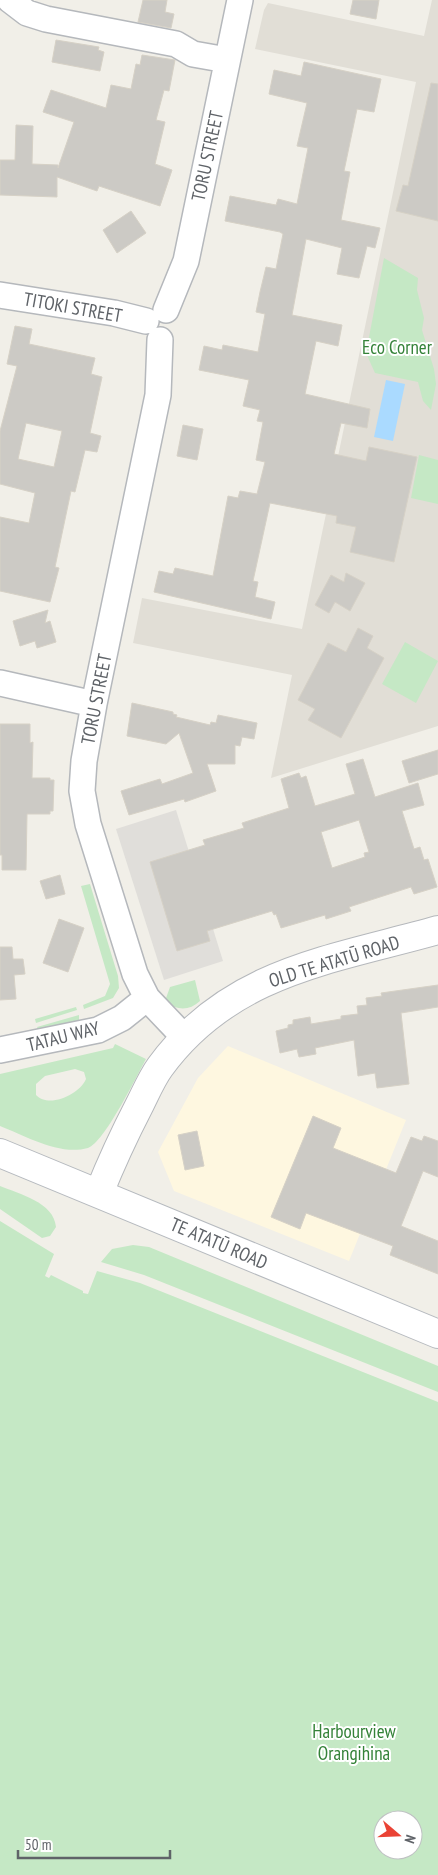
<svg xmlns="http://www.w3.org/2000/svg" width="438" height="1875" font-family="'PT Sans Narrow',sans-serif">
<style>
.commercial{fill:#fef7e0}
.industrial{fill:#e0deda}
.education{fill:#e1ded6}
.green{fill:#c5e8c5;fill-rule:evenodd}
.water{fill:#aadaff}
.building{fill:#cccac5;stroke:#d6d1c6;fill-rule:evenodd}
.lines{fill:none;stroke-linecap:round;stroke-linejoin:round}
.minor-casing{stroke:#b5b8bc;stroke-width:28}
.tertiary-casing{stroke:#b5b8bc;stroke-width:30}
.secondary-casing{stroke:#b6babf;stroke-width:30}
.minor{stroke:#fff;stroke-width:25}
.tertiary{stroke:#fff;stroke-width:28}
.secondary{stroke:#fff;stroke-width:28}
.labels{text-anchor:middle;stroke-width:4;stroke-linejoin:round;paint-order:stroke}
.street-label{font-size:19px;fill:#5f6368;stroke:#fff}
.park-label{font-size:19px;fill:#348238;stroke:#fff}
</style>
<rect width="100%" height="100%" fill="#f1efe8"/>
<path class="commercial" d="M 228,1046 L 406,1120 L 349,1261 L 174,1191 L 158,1152 L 198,1078 Z"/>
<path class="industrial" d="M 176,810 L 223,961 L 164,980 L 116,829 Z"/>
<path class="education" d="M 432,0 L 438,0 L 438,726 L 271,778 L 292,675 L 133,643 L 142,598 L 302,629 L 416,82 L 255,49 L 264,10 L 268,3 L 424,36 Z"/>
<path class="green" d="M 384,258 L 418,278 L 417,290 L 424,318 L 422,330 L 434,369 L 436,384 L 431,410 L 423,401 L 418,382 L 375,373 L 366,353 Z
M 419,455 L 438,460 L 438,504 L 411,498 Z
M 405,642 L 438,661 L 416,703 L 382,684 Z
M 90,884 L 118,976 L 119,988 L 113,998 L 84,1009 L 83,1005 L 105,996 L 110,984 L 81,886 Z
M 195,980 L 200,1001 C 189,1011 177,1011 165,1001 L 170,987 Z
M 76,1007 L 77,1010 L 36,1023 L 35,1019 Z
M 79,1015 L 79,1020 L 39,1032 L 37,1027 Z
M 115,1044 L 146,1059 C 136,1077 105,1142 88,1148 C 59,1156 26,1136 0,1126 L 0,1074 L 113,1048 ZM 75,1069 L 84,1072 L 86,1079 C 80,1094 49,1109 36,1095 L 36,1084 L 45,1076 Z
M 0,1186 C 19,1194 54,1202 56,1227 L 50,1236 L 42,1238 L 0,1209 Z
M 0,1221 L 54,1254 L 45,1276 L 49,1278 L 51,1275 L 83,1291 L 83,1293 L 88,1294 L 97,1271 L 140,1283 L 438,1402 L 438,1875 L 0,1875 ZM 383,1820 L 413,1820 L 413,1850 L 383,1850 Z
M 133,1245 L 149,1247 L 438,1366 L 438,1392 L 144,1275 L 101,1262 L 112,1249 Z"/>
<path class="water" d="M 386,380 L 405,384 L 393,441 L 374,437 Z"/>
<path class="building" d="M 143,0 L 167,0 L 165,12 L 174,14 L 171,28 L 138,22 Z
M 353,0 L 379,0 L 376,19 L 350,14 Z
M 56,40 L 99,47 L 98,50 L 104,52 L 100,71 L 52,62 Z
M 142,55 L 175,60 L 169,91 L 164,90 L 156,120 L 165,122 L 155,164 L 172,170 L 160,206 L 99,186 L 97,191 L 57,177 L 57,197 L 0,195 L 0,160 L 15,160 L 16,125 L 33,126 L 32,164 L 58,165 L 58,168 L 74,122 L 43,112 L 51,90 L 106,108 L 111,85 L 131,89 L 136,64 L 140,65 Z
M 304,62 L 381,79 L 374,112 L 357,109 L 344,171 L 350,172 L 341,220 L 380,228 L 375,248 L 367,246 L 359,278 L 337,274 L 342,248 L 306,239 L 292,315 L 342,325 L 338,346 L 316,341 L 305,394 L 370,409 L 367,428 L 341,423 L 334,454 L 366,461 L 369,447 L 417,457 L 394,562 L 350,552 L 356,527 L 336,523 L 337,516 L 270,503 L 253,581 L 258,582 L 255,597 L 275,602 L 271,619 L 154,592 L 159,571 L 173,574 L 175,568 L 213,576 L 228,496 L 238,498 L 240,491 L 257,494 L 265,462 L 256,460 L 263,422 L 257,421 L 260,410 L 243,406 L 249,380 L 199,370 L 204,346 L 222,350 L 223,345 L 258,352 L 265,314 L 256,312 L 260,292 L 266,267 L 276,269 L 283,234 L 280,232 L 225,221 L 230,196 L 276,205 L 278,199 L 297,204 L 308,148 L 297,146 L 307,103 L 269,94 L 274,70 L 301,76 Z
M 431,83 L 438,84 L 438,221 L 396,211 L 403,185 L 408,186 Z
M 131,211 L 146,233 L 117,253 L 103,230 Z
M 15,326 L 32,329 L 29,344 L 95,358 L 91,374 L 102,377 L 90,433 L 101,436 L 97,452 L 85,450 L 75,492 L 71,491 L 55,567 L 59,568 L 50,602 L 0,591 L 0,517 L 29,523 L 35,493 L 0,484 L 0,431 L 17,366 L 7,364 ZM 26,423 L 62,431 L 54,467 L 18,459 Z
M 183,425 L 203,429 L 197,460 L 177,456 Z
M 346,573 L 365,583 L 350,611 L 335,602 L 329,613 L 315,605 L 331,575 L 344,582 Z
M 48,610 L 45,623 L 50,621 L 56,642 L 37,648 L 35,641 L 20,646 L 13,621 Z
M 358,628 L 373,636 L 367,648 L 384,658 L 341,738 L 308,720 L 315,709 L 298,700 L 328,643 L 346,652 Z
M 132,703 L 173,712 L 173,714 L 177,715 L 176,717 L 210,725 L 211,722 L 216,723 L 218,715 L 257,723 L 254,739 L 242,737 L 240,746 L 235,745 L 235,764 L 207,764 L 216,791 L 185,802 L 184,799 L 129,815 L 121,791 L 160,779 L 162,784 L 193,773 L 179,733 L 166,744 L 127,736 Z
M 0,724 L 30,724 L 30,743 L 33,742 L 32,778 L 50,778 L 50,780 L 54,780 L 53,811 L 50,811 L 50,814 L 27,814 L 26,870 L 2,870 L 2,855 L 0,855 Z
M 438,750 L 438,774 L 409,783 L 402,761 Z
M 363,759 L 375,797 L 418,783 L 424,805 L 402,811 L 414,849 L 420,847 L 424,860 L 428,859 L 437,887 L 414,894 L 411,887 L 349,907 L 351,911 L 326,919 L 325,915 L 281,928 L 276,914 L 274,915 L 272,911 L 207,931 L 210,941 L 177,951 L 150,862 L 205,845 L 203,840 L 244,828 L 242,823 L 289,808 L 281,779 L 299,773 L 301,778 L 306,776 L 315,806 L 355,794 L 346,764 ZM 359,820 L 369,852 L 364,853 L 365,857 L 332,868 L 321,832 Z
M 60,875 L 65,894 L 46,899 L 40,881 Z
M 59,919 L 84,928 L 68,972 L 43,963 Z
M 0,947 L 12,947 L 13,959 L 23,959 L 25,974 L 14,975 L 16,999 L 0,1000 Z
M 438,985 L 438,1007 L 401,1013 L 409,1084 L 377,1088 L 375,1073 L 358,1076 L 354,1040 L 315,1048 L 316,1054 L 299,1057 L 297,1049 L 280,1053 L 276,1031 L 288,1028 L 288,1025 L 293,1024 L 293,1020 L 310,1017 L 311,1024 L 341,1019 L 341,1016 L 358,1014 L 357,1006 L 367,1005 L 366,998 L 382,996 L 381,993 Z
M 313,1116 L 341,1128 L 333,1148 L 396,1173 L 411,1137 L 422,1141 L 424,1136 L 438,1141 L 438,1177 L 423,1171 L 401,1226 L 438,1241 L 438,1274 L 390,1255 L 393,1246 L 306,1213 L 300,1229 L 271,1217 Z
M 197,1131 L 204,1166 L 185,1170 L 178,1135 Z"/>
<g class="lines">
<defs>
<path id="minor" d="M 10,0 L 27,13 L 46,19 L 176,44 L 193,54 L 227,60
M 0,295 L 114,313 L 146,321
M 166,310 L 186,261 L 240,0
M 160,340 L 158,395 L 94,704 L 84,761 L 82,791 L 88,824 L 135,974 L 147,998 L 185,1038
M 0,683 L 94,704
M 0,1050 L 98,1030 L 122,1018 L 147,998"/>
<path id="tertiary" d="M 99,1193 C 111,1163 125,1133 140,1104 C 146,1092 152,1078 160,1067 C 230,971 332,960 438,930"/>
<path id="secondary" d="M 0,1153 L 438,1334"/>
</defs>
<use href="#minor" class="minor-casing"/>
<use href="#tertiary" class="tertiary-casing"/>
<use href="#secondary" class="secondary-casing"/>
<use href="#minor" class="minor"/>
<use href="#tertiary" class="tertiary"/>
<use href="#secondary" class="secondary"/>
</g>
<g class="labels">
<g class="street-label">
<text transform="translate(207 156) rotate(-78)" y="7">TORU STREET</text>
<text transform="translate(73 307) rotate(10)" y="7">TITOKI STREET</text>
<text transform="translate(96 699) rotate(-79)" y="7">TORU STREET</text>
<text transform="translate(334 961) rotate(-17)" y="7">OLD TE ATATŪ ROAD</text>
<text transform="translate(63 1036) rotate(-14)" y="7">TATAU WAY</text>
<text transform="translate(219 1243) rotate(23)" y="7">TE ATATŪ ROAD</text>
</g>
<g class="park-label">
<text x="397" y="354">Eco Corner</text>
<text x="354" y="1738">Harbourview<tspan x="354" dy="22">Orangihina</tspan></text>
</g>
</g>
<g transform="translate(398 1835) rotate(109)"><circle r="24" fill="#ffffff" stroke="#bfc1c3"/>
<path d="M0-4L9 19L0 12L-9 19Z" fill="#ea4335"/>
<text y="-8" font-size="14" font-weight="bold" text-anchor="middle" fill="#5f6368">N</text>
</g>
<path d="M18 1850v8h152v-8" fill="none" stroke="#5f6368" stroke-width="2.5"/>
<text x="25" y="1850" font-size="15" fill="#5f6368" stroke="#ffffff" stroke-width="4" paint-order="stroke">50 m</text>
</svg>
